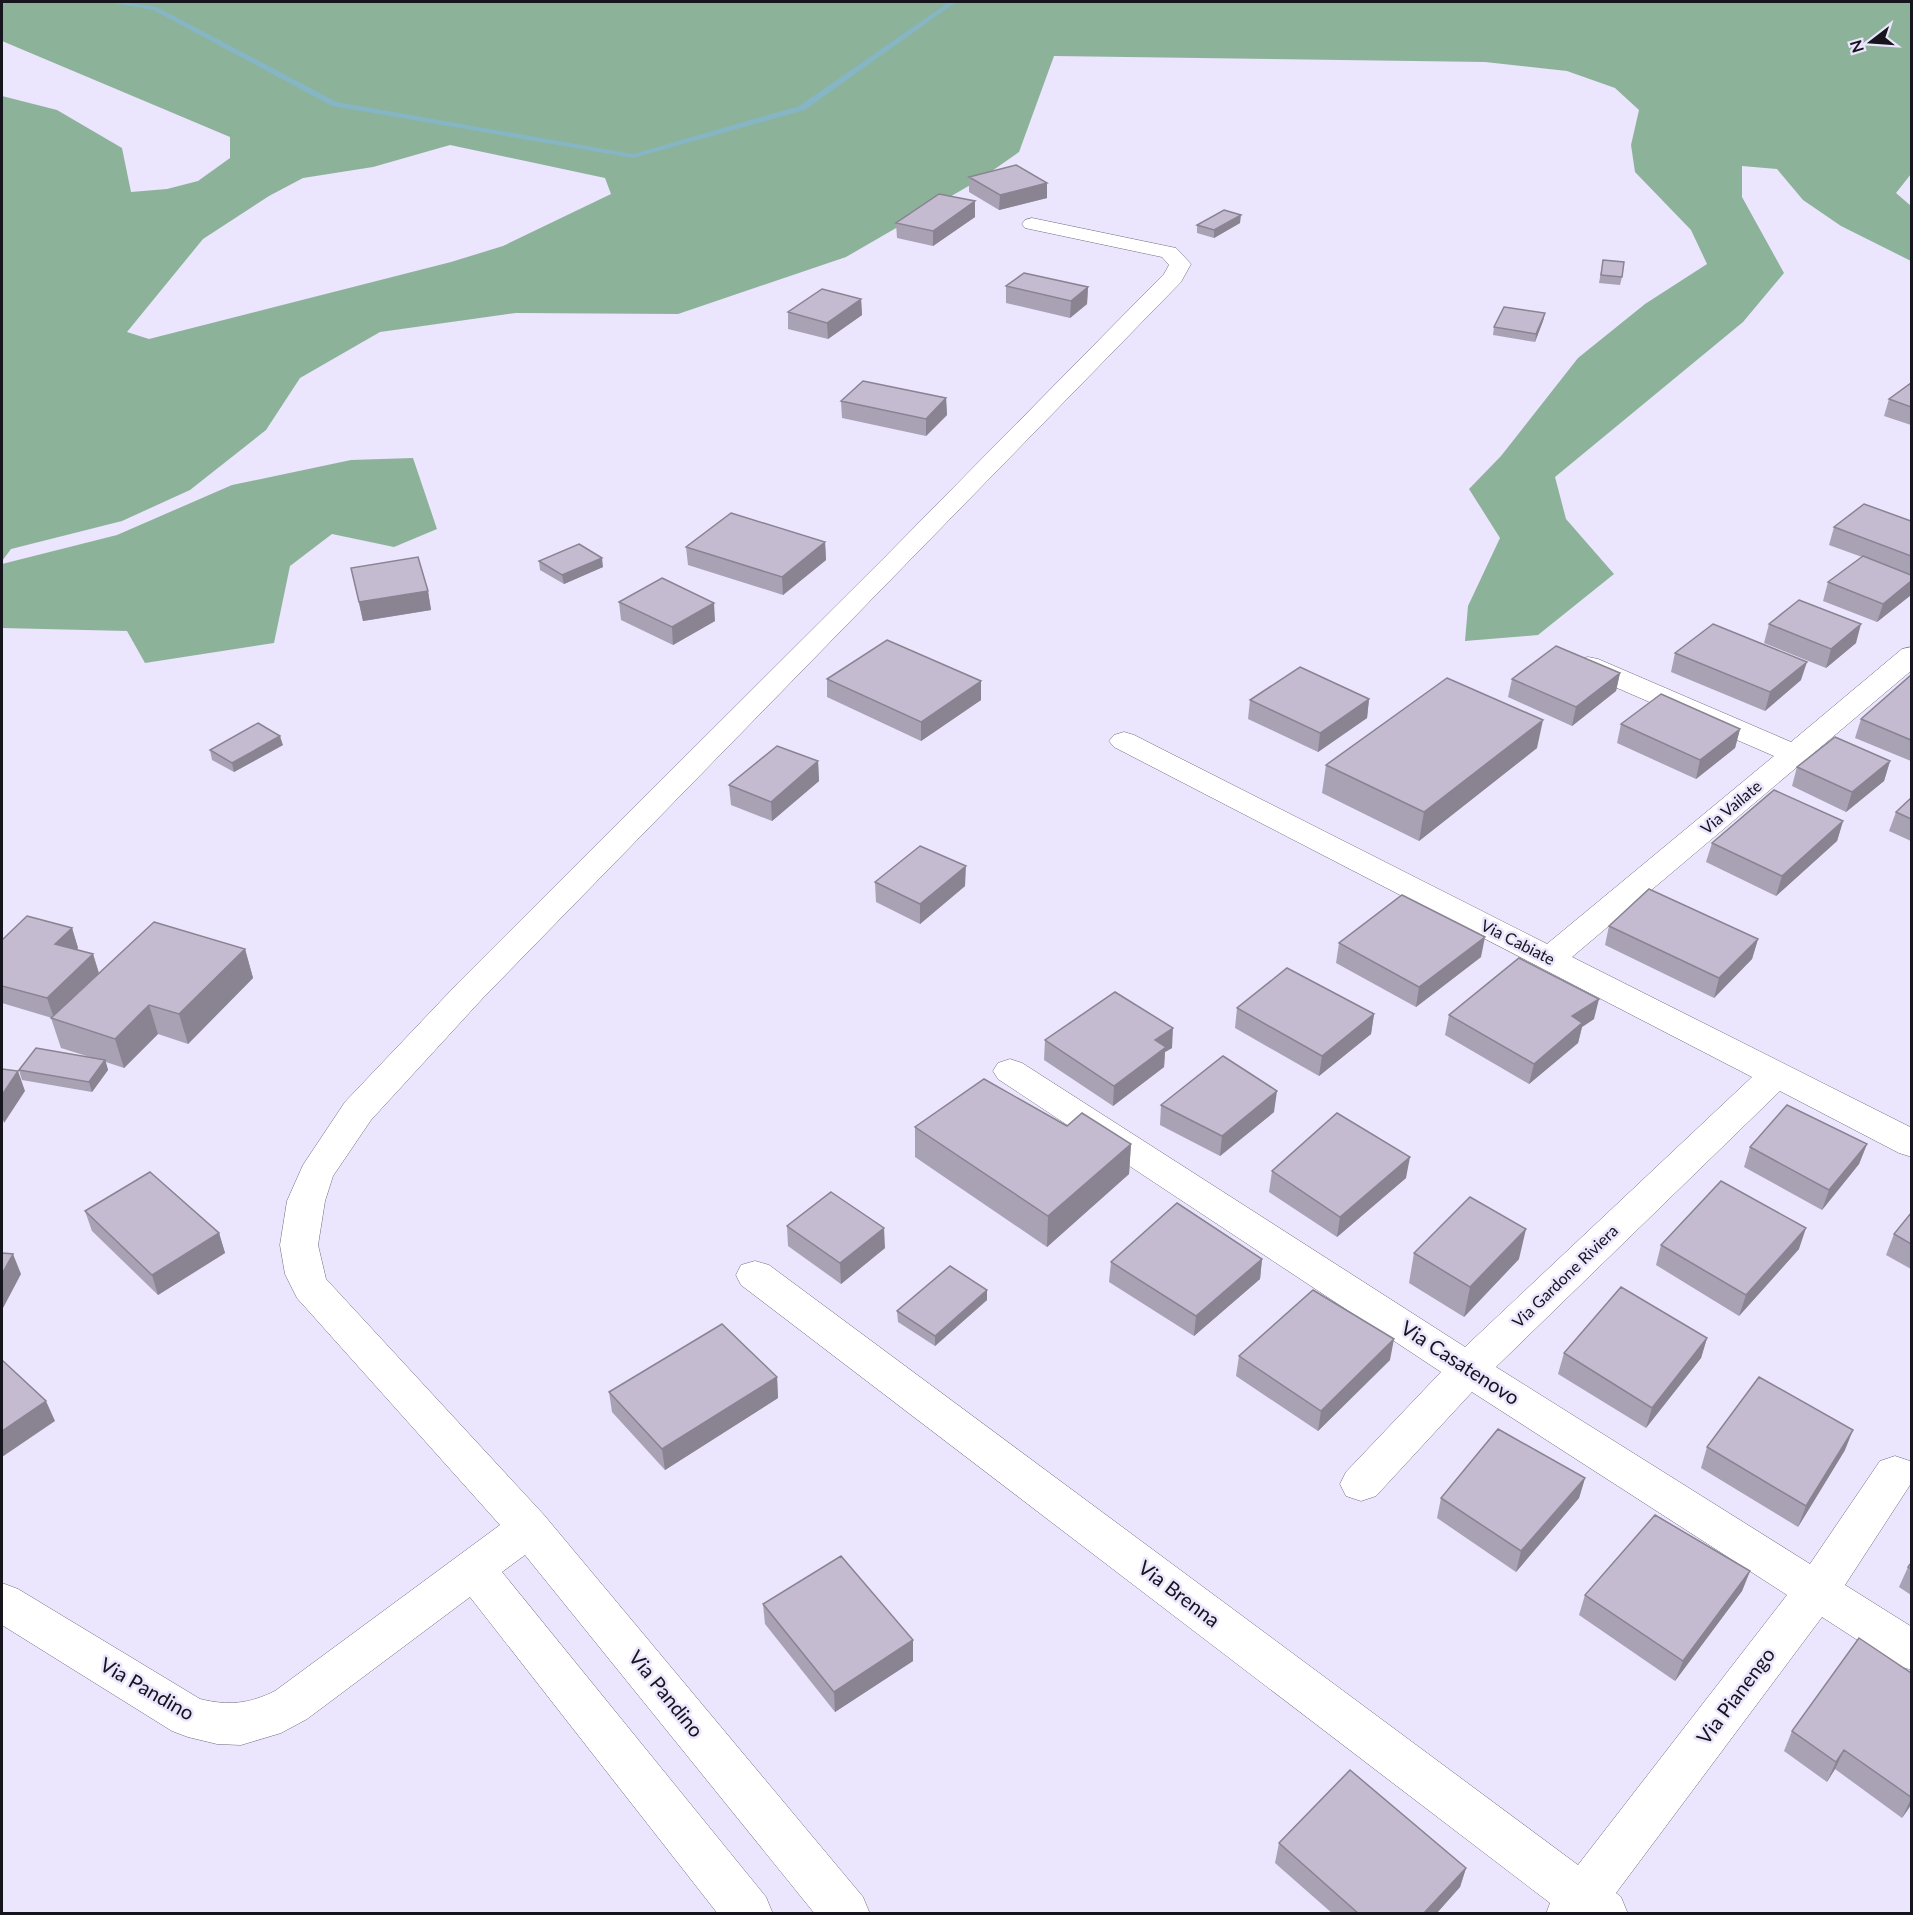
<svg xmlns="http://www.w3.org/2000/svg" width="1913" height="1915" font-family="Lato,sans-serif">
<style>
.forest{fill:#8db29a;fill-rule:evenodd}
.lines{fill:none;stroke-linecap:round;stroke-linejoin:round}
.stream{fill:#86b5c3;fill-rule:evenodd}
.minor-casing{stroke:#716c81;stroke-width:1}
.minor{fill:#fff;fill-rule:evenodd}
.wall{fill:#a9a1b4}
.shaded-wall{fill:#898392}
.building{fill:#c4bbd1;stroke:#898392;stroke-width:1.5}
.labels{text-anchor:middle;stroke-width:5;stroke-linejoin:round;paint-order:stroke}
.street-label{font-size:16px;fill:#16141c;stroke:#ebe5fd}
.near-street-label{font-size:20px;fill:#16141c;stroke:#ebe5fd}
</style>
<rect width="100%" height="100%" fill="#ebe5fd"/>
<path class="forest" d="M 2,2 L 1911,2 L 1911,174 L 1896,193 L 1911,206 L 1911,261 L 1841,226 L 1803,200 L 1777,169 L 1742,166 L 1742,197 L 1784,273 L 1743,322 L 1555,477 L 1566,519 L 1614,574 L 1538,635 L 1465,641 L 1468,606 L 1500,538 L 1469,489 L 1501,456 L 1578,358 L 1645,304 L 1707,264 L 1691,230 L 1635,172 L 1631,145 L 1639,110 L 1615,88 L 1567,71 L 1485,62 L 1054,56 L 1019,152 L 979,180 L 846,257 L 678,314 L 516,313 L 380,332 L 300,378 L 266,430 L 190,490 L 122,521 L 11,549 L 2,561 L 2,96 L 57,110 L 122,148 L 131,192 L 167,189 L 198,181 L 230,158 L 230,137 L 2,41 ZM 450,145 L 605,178 L 611,194 L 503,246 L 451,262 L 149,339 L 127,332 L 203,239 L 269,196 L 303,178 L 373,167 Z
M 413,458 L 437,529 L 394,547 L 332,534 L 290,566 L 274,643 L 145,663 L 127,631 L 2,628 L 2,564 L 117,535 L 232,485 L 351,460 Z"/>
<g class="lines">
<path class="stream" d="M 107,2 L 122,2 L 157,7 L 337,102 L 633,154 L 799,106 L 949,2 L 956,2 L 805,110 L 633,158 L 332,106 L 153,10 Z"/>
<defs>
<path id="minor" d="M 1032,218 L 1176,248 L 1191,264 L 1181,282 L 482,999 L 371,1120 L 333,1176 L 325,1201 L 318,1245 L 326,1279 L 544,1515 L 863,1897 L 870,1914 L 815,1914 L 525,1555 L 502,1572 L 766,1897 L 773,1914 L 718,1914 L 470,1597 L 307,1719 L 281,1733 L 241,1745 L 217,1744 L 188,1737 L 172,1731 L 2,1625 L 2,1583 L 18,1589 L 200,1699 C 228,1706 249,1704 275,1691 L 500,1525 L 297,1298 L 285,1274 L 280,1245 L 287,1201 L 303,1165 L 345,1102 L 458,983 L 886,556 L 1164,274 L 1169,265 L 1162,257 L 1025,228 L 1022,224 L 1025,220 Z
M 1912,647 L 1912,670 L 1572,957 L 1912,1128 L 1912,1157 L 1899,1153 L 1780,1091 L 1496,1367 L 1810,1564 L 1880,1461 L 1895,1456 L 1910,1461 L 1910,1485 L 1845,1585 L 1912,1627 L 1912,1670 L 1896,1665 L 1822,1617 L 1616,1893 L 1621,1897 L 1628,1914 L 1546,1914 L 1550,1903 L 741,1285 L 736,1275 L 741,1265 L 755,1261 L 769,1265 L 1578,1865 L 1787,1595 L 1472,1392 L 1376,1496 L 1361,1501 L 1346,1496 L 1340,1484 L 1346,1472 L 1441,1372 L 998,1079 L 993,1071 L 998,1063 L 1010,1059 L 1022,1063 L 1465,1347 L 1752,1077 L 1114,747 L 1109,741 L 1114,735 L 1124,732 L 1134,735 L 1547,944 L 1774,756 L 1578,671 L 1574,665 L 1578,659 L 1588,657 L 1598,659 L 1791,742 L 1902,649 Z"/>
</defs>
<use href="#minor" class="minor-casing"/>
<use href="#minor" class="minor"/>
</g>
<path class="wall" d="M 969,177 L 1047,198 L 999,210 L 969,192 Z
M 975,201 L 975,217 L 933,246 L 897,238 L 896,223 Z
M 1240,223 L 1214,238 L 1197,233 L 1197,225 Z
M 1603,260 L 1622,277 L 1620,285 L 1599,283 Z
M 1006,286 L 1088,287 L 1087,304 L 1070,318 L 1006,303 Z
M 861,299 L 862,315 L 828,339 L 788,329 L 788,312 Z
M 1545,313 L 1543,321 L 1535,342 L 1493,335 L 1494,327 Z
M 1911,383 L 1911,425 L 1884,416 L 1889,399 Z
M 946,398 L 947,415 L 926,436 L 842,418 L 841,401 Z
M 1911,521 L 1911,595 L 1877,622 L 1823,601 L 1828,582 L 1862,557 L 1829,545 L 1834,527 Z
M 825,542 L 826,560 L 783,595 L 688,565 L 686,547 Z
M 539,561 L 603,567 L 564,584 L 540,570 Z
M 351,568 L 428,591 L 431,610 L 363,621 Z
M 619,602 L 715,621 L 673,645 L 621,620 Z
M 1769,624 L 1856,643 L 1826,668 L 1764,643 Z
M 1675,653 L 1801,680 L 1765,711 L 1671,672 Z
M 1620,673 L 1616,691 L 1572,726 L 1508,697 L 1512,679 Z
M 1911,675 L 1911,761 L 1855,738 L 1861,719 Z
M 827,679 L 981,681 L 981,700 L 921,741 L 827,697 Z
M 1369,699 L 1367,718 L 1318,752 L 1248,719 L 1250,700 Z
M 1621,724 L 1740,729 L 1735,748 L 1696,779 L 1617,743 Z
M 283,745 L 234,772 L 212,760 L 210,750 Z
M 1537,748 L 1419,841 L 1322,793 L 1326,765 Z
M 818,761 L 819,781 L 772,821 L 731,805 L 729,785 Z
M 1890,761 L 1884,781 L 1846,812 L 1792,786 L 1797,767 Z
M 1911,798 L 1911,841 L 1889,831 L 1896,812 Z
M 1843,821 L 1837,841 L 1776,896 L 1706,862 L 1712,843 Z
M 875,882 L 965,886 L 920,924 L 876,902 Z
M 1609,926 L 1758,939 L 1752,959 L 1714,998 L 1605,945 Z
M 72,928 L 78,948 L 76,950 L 93,954 L 99,973 L 245,949 L 253,978 L 188,1044 L 158,1034 L 124,1068 L 106,1062 L 108,1070 L 92,1092 L 22,1080 L 19,1070 L 93,1058 L 61,1048 L 51,1018 L 52,1018 L 2,1003 L 2,940 Z
M 1339,943 L 1481,957 L 1416,1007 L 1336,963 Z
M 1237,1008 L 1374,1014 L 1371,1034 L 1319,1076 L 1235,1028 Z
M 1449,1015 L 1594,1019 L 1582,1027 L 1578,1043 L 1529,1084 L 1445,1035 Z
M 1045,1040 L 1172,1048 L 1165,1052 L 1164,1067 L 1113,1106 L 1044,1060 Z
M 1161,1105 L 1274,1112 L 1220,1156 L 1160,1125 Z
M 1067,1126 L 1131,1144 L 1129,1174 L 1047,1247 L 915,1157 L 915,1127 Z
M 1867,1144 L 1859,1164 L 1822,1210 L 1744,1167 L 1750,1147 Z
M 1272,1171 L 1406,1178 L 1337,1237 L 1269,1192 Z
M 85,1211 L 219,1233 L 225,1253 L 158,1295 L 92,1231 Z
M 1911,1213 L 1911,1269 L 1886,1255 L 1894,1234 Z
M 787,1226 L 885,1248 L 841,1284 L 788,1246 Z
M 1661,1245 L 1799,1249 L 1739,1316 L 1656,1265 Z
M 1414,1253 L 1519,1259 L 1464,1317 L 1409,1283 Z
M 1262,1259 L 1260,1279 L 1194,1336 L 1109,1282 L 1111,1262 Z
M 987,1290 L 987,1300 L 935,1346 L 898,1322 L 897,1311 Z
M 1707,1338 L 1701,1358 L 1646,1428 L 1558,1374 L 1564,1353 Z
M 1239,1356 L 1390,1360 L 1318,1431 L 1236,1376 Z
M 777,1377 L 778,1398 L 665,1470 L 612,1412 L 609,1392 Z
M 1707,1447 L 1845,1450 L 1798,1527 L 1701,1468 Z
M 1585,1478 L 1579,1498 L 1516,1572 L 1437,1518 L 1441,1498 Z
M 1911,1563 L 1911,1595 L 1899,1587 L 1908,1567 Z
M 1750,1571 L 1742,1591 L 1675,1681 L 1579,1615 L 1585,1595 Z
M 763,1604 L 913,1661 L 835,1712 L 765,1624 Z
M 1911,1673 L 1911,1805 L 1902,1818 L 1835,1769 L 1827,1782 L 1784,1751 L 1792,1731 Z
M 1279,1843 L 1466,1868 L 1460,1887 L 1436,1914 L 1333,1914 L 1275,1863 Z"/>
<path class="shaded-wall" d="M 1047,183 L 1047,198 L 999,210 L 1000,195 Z
M 975,201 L 975,217 L 933,246 L 933,231 Z
M 1241,215 L 1240,223 L 1214,238 L 1214,230 Z
M 1088,287 L 1087,304 L 1070,318 L 1071,301 Z
M 861,299 L 862,315 L 828,339 L 827,323 Z
M 1545,313 L 1543,321 L 1535,342 L 1536,334 Z
M 946,398 L 947,415 L 926,436 L 926,419 Z
M 825,542 L 826,560 L 783,595 L 782,577 Z
M 602,558 L 603,567 L 564,584 L 562,575 Z
M 1911,581 L 1911,595 L 1877,622 L 1883,604 Z
M 428,591 L 431,610 L 363,621 L 359,602 Z
M 714,603 L 715,621 L 673,645 L 672,627 Z
M 1861,624 L 1856,643 L 1826,668 L 1831,649 Z
M 1807,662 L 1801,680 L 1765,711 L 1770,692 Z
M 1620,673 L 1616,691 L 1572,726 L 1576,707 Z
M 981,681 L 981,700 L 921,741 L 921,722 Z
M 1369,699 L 1367,718 L 1318,752 L 1320,733 Z
M 1543,720 L 1537,748 L 1419,841 L 1424,812 Z
M 1740,729 L 1735,748 L 1696,779 L 1700,760 Z
M 280,736 L 283,745 L 234,772 L 232,763 Z
M 818,761 L 819,781 L 772,821 L 771,802 Z
M 1890,761 L 1884,781 L 1846,812 L 1852,792 Z
M 1843,821 L 1837,841 L 1776,896 L 1782,876 Z
M 966,866 L 965,886 L 920,924 L 920,904 Z
M 72,928 L 78,948 L 62,964 L 55,944 Z
M 1485,937 L 1481,957 L 1416,1007 L 1419,987 Z
M 1758,939 L 1752,959 L 1714,998 L 1719,978 Z
M 245,949 L 253,978 L 188,1044 L 179,1014 Z
M 93,954 L 99,974 L 54,1018 L 47,998 Z
M 1599,999 L 1594,1019 L 1582,1027 L 1578,1043 L 1529,1084 L 1534,1064 L 1572,1016 Z
M 149,1005 L 158,1034 L 124,1068 L 115,1039 Z
M 1374,1014 L 1371,1034 L 1319,1076 L 1322,1056 Z
M 1173,1028 L 1172,1048 L 1165,1052 L 1164,1067 L 1113,1106 L 1114,1086 L 1155,1040 Z
M 105,1060 L 108,1070 L 92,1092 L 89,1082 Z
M 18,1071 L 25,1091 L 4,1123 L 2,1116 L 2,1095 Z
M 1277,1091 L 1274,1112 L 1220,1156 L 1222,1136 Z
M 1131,1144 L 1129,1174 L 1047,1247 L 1048,1216 Z
M 1867,1144 L 1859,1164 L 1822,1210 L 1829,1190 Z
M 1410,1157 L 1406,1178 L 1337,1237 L 1340,1217 Z
M 884,1228 L 885,1248 L 841,1284 L 840,1263 Z
M 1806,1228 L 1799,1249 L 1739,1316 L 1746,1295 Z
M 1526,1229 L 1519,1259 L 1464,1317 L 1470,1287 Z
M 219,1233 L 225,1253 L 158,1295 L 152,1275 Z
M 13,1254 L 21,1274 L 2,1310 L 2,1274 Z
M 1262,1259 L 1260,1279 L 1194,1336 L 1196,1316 Z
M 987,1290 L 987,1300 L 935,1346 L 935,1336 Z
M 1707,1338 L 1701,1358 L 1646,1428 L 1652,1408 Z
M 1394,1339 L 1390,1360 L 1318,1431 L 1321,1411 Z
M 777,1377 L 778,1398 L 665,1470 L 662,1449 Z
M 46,1401 L 55,1421 L 2,1457 L 2,1431 Z
M 1853,1430 L 1845,1450 L 1798,1527 L 1806,1506 Z
M 1585,1478 L 1579,1498 L 1516,1572 L 1521,1551 Z
M 1750,1571 L 1742,1591 L 1675,1681 L 1683,1661 Z
M 913,1640 L 913,1661 L 835,1712 L 834,1692 Z
M 1844,1750 L 1835,1769 L 1827,1782 L 1836,1762 Z
M 1911,1799 L 1911,1805 L 1902,1818 Z
M 1466,1868 L 1460,1887 L 1436,1914 L 1423,1914 Z"/>
<path class="building" d="M 1016,165 L 1047,183 L 1000,195 L 969,177 Z
M 939,194 L 975,201 L 933,231 L 896,223 Z
M 1224,210 L 1241,215 L 1214,230 L 1197,225 Z
M 1603,260 L 1624,262 L 1622,277 L 1601,275 Z
M 1024,273 L 1088,287 L 1071,301 L 1006,286 Z
M 822,289 L 861,299 L 827,323 L 788,312 Z
M 1504,307 L 1545,313 L 1536,334 L 1494,327 Z
M 863,381 L 946,398 L 926,419 L 841,401 Z
M 1911,383 L 1911,407 L 1889,399 Z
M 1864,504 L 1911,521 L 1911,556 L 1834,527 Z
M 731,513 L 825,542 L 782,577 L 686,547 Z
M 579,544 L 602,558 L 562,575 L 539,561 Z
M 1863,556 L 1911,575 L 1911,581 L 1883,604 L 1828,582 Z
M 418,557 L 428,591 L 359,602 L 351,568 Z
M 662,578 L 714,603 L 672,627 L 619,602 Z
M 1799,600 L 1861,624 L 1831,649 L 1769,624 Z
M 1713,624 L 1807,662 L 1770,692 L 1675,653 Z
M 887,640 L 981,681 L 921,722 L 827,679 Z
M 1556,646 L 1620,673 L 1576,707 L 1512,679 Z
M 1300,667 L 1369,699 L 1320,733 L 1250,700 Z
M 1911,675 L 1911,740 L 1861,719 Z
M 1447,678 L 1543,720 L 1424,812 L 1326,765 Z
M 1661,694 L 1740,729 L 1700,760 L 1621,724 Z
M 258,723 L 280,736 L 232,763 L 210,750 Z
M 1835,737 L 1890,761 L 1852,792 L 1797,767 Z
M 777,746 L 818,761 L 771,802 L 729,785 Z
M 1774,790 L 1843,821 L 1782,876 L 1712,843 Z
M 1911,798 L 1911,819 L 1896,812 Z
M 920,846 L 966,866 L 920,904 L 875,882 Z
M 1649,889 L 1758,939 L 1719,978 L 1609,926 Z
M 1402,895 L 1485,937 L 1419,987 L 1339,943 Z
M 27,916 L 72,928 L 55,944 L 93,954 L 47,998 L 2,986 L 2,940 Z
M 154,922 L 245,949 L 179,1014 L 149,1005 L 115,1039 L 51,1018 Z
M 1519,958 L 1599,999 L 1572,1016 L 1582,1023 L 1534,1064 L 1449,1015 Z
M 1287,968 L 1374,1014 L 1322,1056 L 1237,1008 Z
M 1115,992 L 1173,1028 L 1155,1040 L 1166,1047 L 1114,1086 L 1045,1040 Z
M 36,1048 L 105,1060 L 89,1082 L 19,1070 Z
M 1223,1056 L 1277,1091 L 1222,1136 L 1161,1105 Z
M 2,1069 L 18,1071 L 2,1095 Z
M 984,1079 L 1067,1126 L 1082,1113 L 1131,1144 L 1048,1216 L 915,1127 Z
M 1787,1105 L 1867,1144 L 1829,1190 L 1750,1147 Z
M 1337,1113 L 1410,1157 L 1340,1217 L 1272,1171 Z
M 150,1172 L 219,1233 L 152,1275 L 85,1211 Z
M 1721,1181 L 1806,1228 L 1746,1295 L 1661,1245 Z
M 831,1192 L 884,1228 L 840,1263 L 787,1226 Z
M 1470,1197 L 1526,1229 L 1470,1287 L 1414,1253 Z
M 1177,1203 L 1262,1259 L 1196,1316 L 1111,1262 Z
M 1911,1213 L 1911,1244 L 1894,1234 Z
M 2,1253 L 13,1254 L 2,1274 Z
M 950,1266 L 987,1290 L 935,1336 L 897,1311 Z
M 1621,1287 L 1707,1338 L 1652,1408 L 1564,1353 Z
M 1313,1290 L 1394,1339 L 1321,1411 L 1239,1356 Z
M 722,1324 L 777,1377 L 662,1449 L 609,1392 Z
M 2,1360 L 46,1401 L 2,1431 Z
M 1759,1377 L 1853,1430 L 1806,1506 L 1707,1447 Z
M 1498,1429 L 1585,1478 L 1521,1551 L 1441,1498 Z
M 1655,1515 L 1750,1571 L 1683,1661 L 1585,1595 Z
M 841,1556 L 913,1640 L 834,1692 L 763,1604 Z
M 1911,1563 L 1911,1569 L 1908,1567 Z
M 1859,1638 L 1911,1673 L 1911,1797 L 1844,1750 L 1836,1762 L 1792,1731 Z
M 1350,1770 L 1466,1868 L 1423,1914 L 1359,1914 L 1279,1843 Z"/>
<g class="labels">
<g class="street-label">
<text transform="translate(1731 807) rotate(-40)" y="6">Via Vailate</text>
<text transform="translate(1518 942) rotate(27)" y="6">Via Cabiate</text>
<text transform="translate(1565 1276) rotate(-44)" y="6">Via Gardone Riviera</text>
</g>
<g class="near-street-label">
<text transform="translate(1460 1363) rotate(33)" y="7">Via Casatenovo</text>
<text transform="translate(1179 1594) rotate(37)" y="7">Via Brenna</text>
<text transform="translate(147 1689) rotate(30)" y="7">Via Pandino</text>
<text transform="translate(666 1694) rotate(51)" y="7">Via Pandino</text>
<text transform="translate(1736 1696) rotate(-53)" y="7">Via Pianengo</text>
</g>
</g>
<rect width="1913" height="1915" fill="none" stroke="#16141c" stroke-width="6"/>
<g transform="translate(1871 42) rotate(253)" stroke="#ebe5fd" stroke-width="4.5" paint-order="stroke">
<path d="M0-4.5L10 22L0 15L-10 22Z" fill="#16141c"/>
<text y="-9" font-size="16" font-weight="bold" text-anchor="middle" fill="#16141c">N</text>
</g>
</svg>
